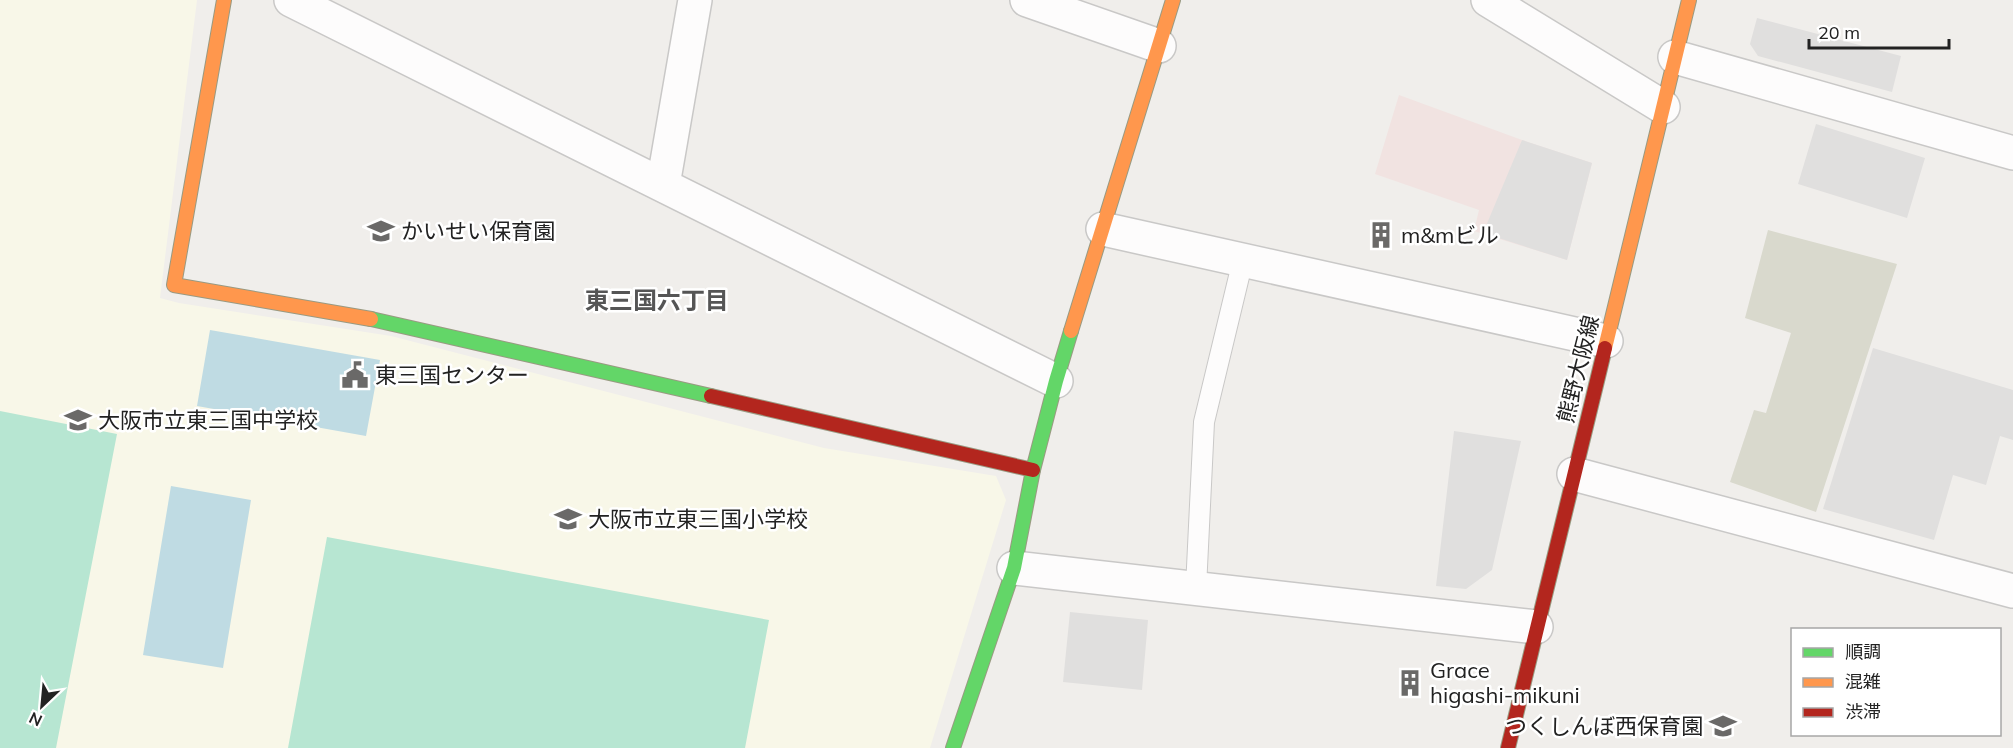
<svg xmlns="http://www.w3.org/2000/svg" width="2013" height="748" font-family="Mulish,'Noto Sans JP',sans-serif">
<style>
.commercial{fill:#f1e3e1}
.education{fill:#f8f7e8}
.construction{fill:#d9d9cd}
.pitch{fill:#b7e6d2}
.parking{fill:#e0dfde}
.water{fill:#bfdbe3}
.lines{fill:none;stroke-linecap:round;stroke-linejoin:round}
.lane-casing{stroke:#c9c8c7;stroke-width:22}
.street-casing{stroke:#c9c8c7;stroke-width:36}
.fast-casing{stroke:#999a82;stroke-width:16}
.slow-casing{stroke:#999a82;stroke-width:16}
.jam-casing{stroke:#999a82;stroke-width:16}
.lane{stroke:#fdfcfc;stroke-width:20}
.street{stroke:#fdfcfc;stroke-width:33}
.fast{stroke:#63d668;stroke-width:14}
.slow{stroke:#ff974d;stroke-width:14}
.jam{stroke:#b3261e;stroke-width:14}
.labels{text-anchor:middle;stroke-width:5;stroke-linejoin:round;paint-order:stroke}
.poi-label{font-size:22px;fill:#222;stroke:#fff;text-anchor:start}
.street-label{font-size:22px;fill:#222;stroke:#fff}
.neighbourhood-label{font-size:24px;font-weight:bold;fill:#555;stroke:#fff}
</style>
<rect width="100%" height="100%" fill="#f0eeeb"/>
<path class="commercial" d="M 1399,95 L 1522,140 L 1592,163 L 1567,260 L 1474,231 L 1479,210 L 1375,174 Z"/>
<path class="education" d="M 0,0 L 197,0 L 160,298 L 179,303 L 391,336 L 824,448 L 996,476 L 1006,500 L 930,748 L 0,748 Z"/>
<path class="construction" d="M 1768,230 L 1897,264 L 1816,512 L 1730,482 L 1754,410 L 1766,413 L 1791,333 L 1745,318 Z"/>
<path class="pitch" d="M 0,411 L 117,434 L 56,748 L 0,748 Z
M 327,537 L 769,620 L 745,748 L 288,748 Z"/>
<path class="parking" d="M 1757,18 L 1901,56 L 1892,92 L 1758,56 L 1750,44 Z
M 1816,124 L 1925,158 L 1907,218 L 1798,184 Z
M 1522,140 L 1592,163 L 1567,260 L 1483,233 Z
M 1873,348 L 2013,390 L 2013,440 L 2000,436 L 1986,485 L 1953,475 L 1934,540 L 1823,509 Z
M 1454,431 L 1521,441 L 1492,570 L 1466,589 L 1436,586 Z
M 1070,612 L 1148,620 L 1142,690 L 1063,682 Z"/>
<path class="water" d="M 210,330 L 380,360 L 366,436 L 197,406 Z
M 171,486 L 251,500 L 223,668 L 143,655 Z"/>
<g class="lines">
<defs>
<path id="lane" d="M 1196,588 L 1204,422 L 1243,260"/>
<path id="street" d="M 291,0 L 1056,381
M 1027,0 L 1159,46
M 1488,0 L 1663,107
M 1675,57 L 2013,153
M 663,185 L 695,0
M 1103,229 L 1606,341
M 1574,474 L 2013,591
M 1014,568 L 1536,627"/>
<path id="fast" d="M 371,319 L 711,396
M 953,748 L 1014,568 L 1033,470 L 1056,381 L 1071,331"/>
<path id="slow" d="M 224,0 L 174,285 L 371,319
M 1071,331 L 1173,0
M 1605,348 L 1689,0"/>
<path id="jam" d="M 711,396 L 1033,470
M 1508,748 L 1605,348"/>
</defs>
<use href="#lane" class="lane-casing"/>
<use href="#street" class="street-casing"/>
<use href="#fast" class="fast-casing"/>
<use href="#slow" class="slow-casing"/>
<use href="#jam" class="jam-casing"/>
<use href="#lane" class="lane"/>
<use href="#street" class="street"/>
<use href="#fast" class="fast"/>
<use href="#slow" class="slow"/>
<use href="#jam" class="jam"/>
</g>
<defs>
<symbol id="school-bare" viewBox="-9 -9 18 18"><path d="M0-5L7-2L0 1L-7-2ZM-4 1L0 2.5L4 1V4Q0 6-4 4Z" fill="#6a6968" stroke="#fff" stroke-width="2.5" paint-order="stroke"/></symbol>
<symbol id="building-bare" viewBox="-9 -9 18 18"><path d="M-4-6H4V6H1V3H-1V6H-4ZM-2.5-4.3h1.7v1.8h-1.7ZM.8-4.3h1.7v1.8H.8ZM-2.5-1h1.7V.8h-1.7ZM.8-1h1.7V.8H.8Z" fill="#6a6968" stroke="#fff" stroke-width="2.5" paint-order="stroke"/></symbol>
<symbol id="civic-bare" viewBox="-9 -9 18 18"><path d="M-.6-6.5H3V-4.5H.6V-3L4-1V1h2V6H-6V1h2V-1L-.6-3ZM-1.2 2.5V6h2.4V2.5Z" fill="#6a6968" stroke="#fff" stroke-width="2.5" paint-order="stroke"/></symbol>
</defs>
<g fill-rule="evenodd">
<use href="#school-bare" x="362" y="212" width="38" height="38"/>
<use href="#building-bare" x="1362" y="216" width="38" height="38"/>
<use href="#civic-bare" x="336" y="356" width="38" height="38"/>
<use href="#school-bare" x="59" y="401" width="38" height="38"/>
<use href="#school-bare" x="549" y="500" width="38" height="38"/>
<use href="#building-bare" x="1391" y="664" width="38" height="38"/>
<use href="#school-bare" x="1704" y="707" width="38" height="38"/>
</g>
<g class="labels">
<g class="poi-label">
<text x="401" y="239">かいせい保育園</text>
<text x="1401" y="243">m&amp;mビル</text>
<text x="375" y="383">東三国センター</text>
<text x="98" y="428">大阪市立東三国中学校</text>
<text x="588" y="527">大阪市立東三国小学校</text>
<text x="1430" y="678">Grace<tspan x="1430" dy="25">higashi-mikuni</tspan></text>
<text x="1703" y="734" text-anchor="end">つくしんぼ西保育園</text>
</g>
<g class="street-label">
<text transform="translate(1578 369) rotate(-76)" y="8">熊野大阪線</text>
</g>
<g class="neighbourhood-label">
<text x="657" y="309">東三国六丁目</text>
</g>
</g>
<rect x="1791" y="628" width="210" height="108" fill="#ffffff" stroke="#a7a7a7" stroke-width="1.5"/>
<rect x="1803" y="648" width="30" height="9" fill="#63d668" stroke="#a7a7a7" stroke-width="1.5"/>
<text x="1845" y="658" font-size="18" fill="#222222">順調</text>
<rect x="1803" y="678" width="30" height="9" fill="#ff974d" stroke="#a7a7a7" stroke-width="1.5"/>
<text x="1845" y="688" font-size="18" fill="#222222">混雑</text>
<rect x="1803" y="708" width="30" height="9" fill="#b3261e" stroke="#a7a7a7" stroke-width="1.5"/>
<text x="1845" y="718" font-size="18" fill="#222222">渋滞</text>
<g transform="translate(42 706) rotate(206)" stroke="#ffffff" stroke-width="4.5" paint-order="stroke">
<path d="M0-4.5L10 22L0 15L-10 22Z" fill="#222222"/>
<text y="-9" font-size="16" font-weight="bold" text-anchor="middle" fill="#222222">N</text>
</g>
<path d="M1809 39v9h140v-9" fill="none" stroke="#222222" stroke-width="3"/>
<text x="1818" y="39" font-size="18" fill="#222222" stroke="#ffffff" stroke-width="4.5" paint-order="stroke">20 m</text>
</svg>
